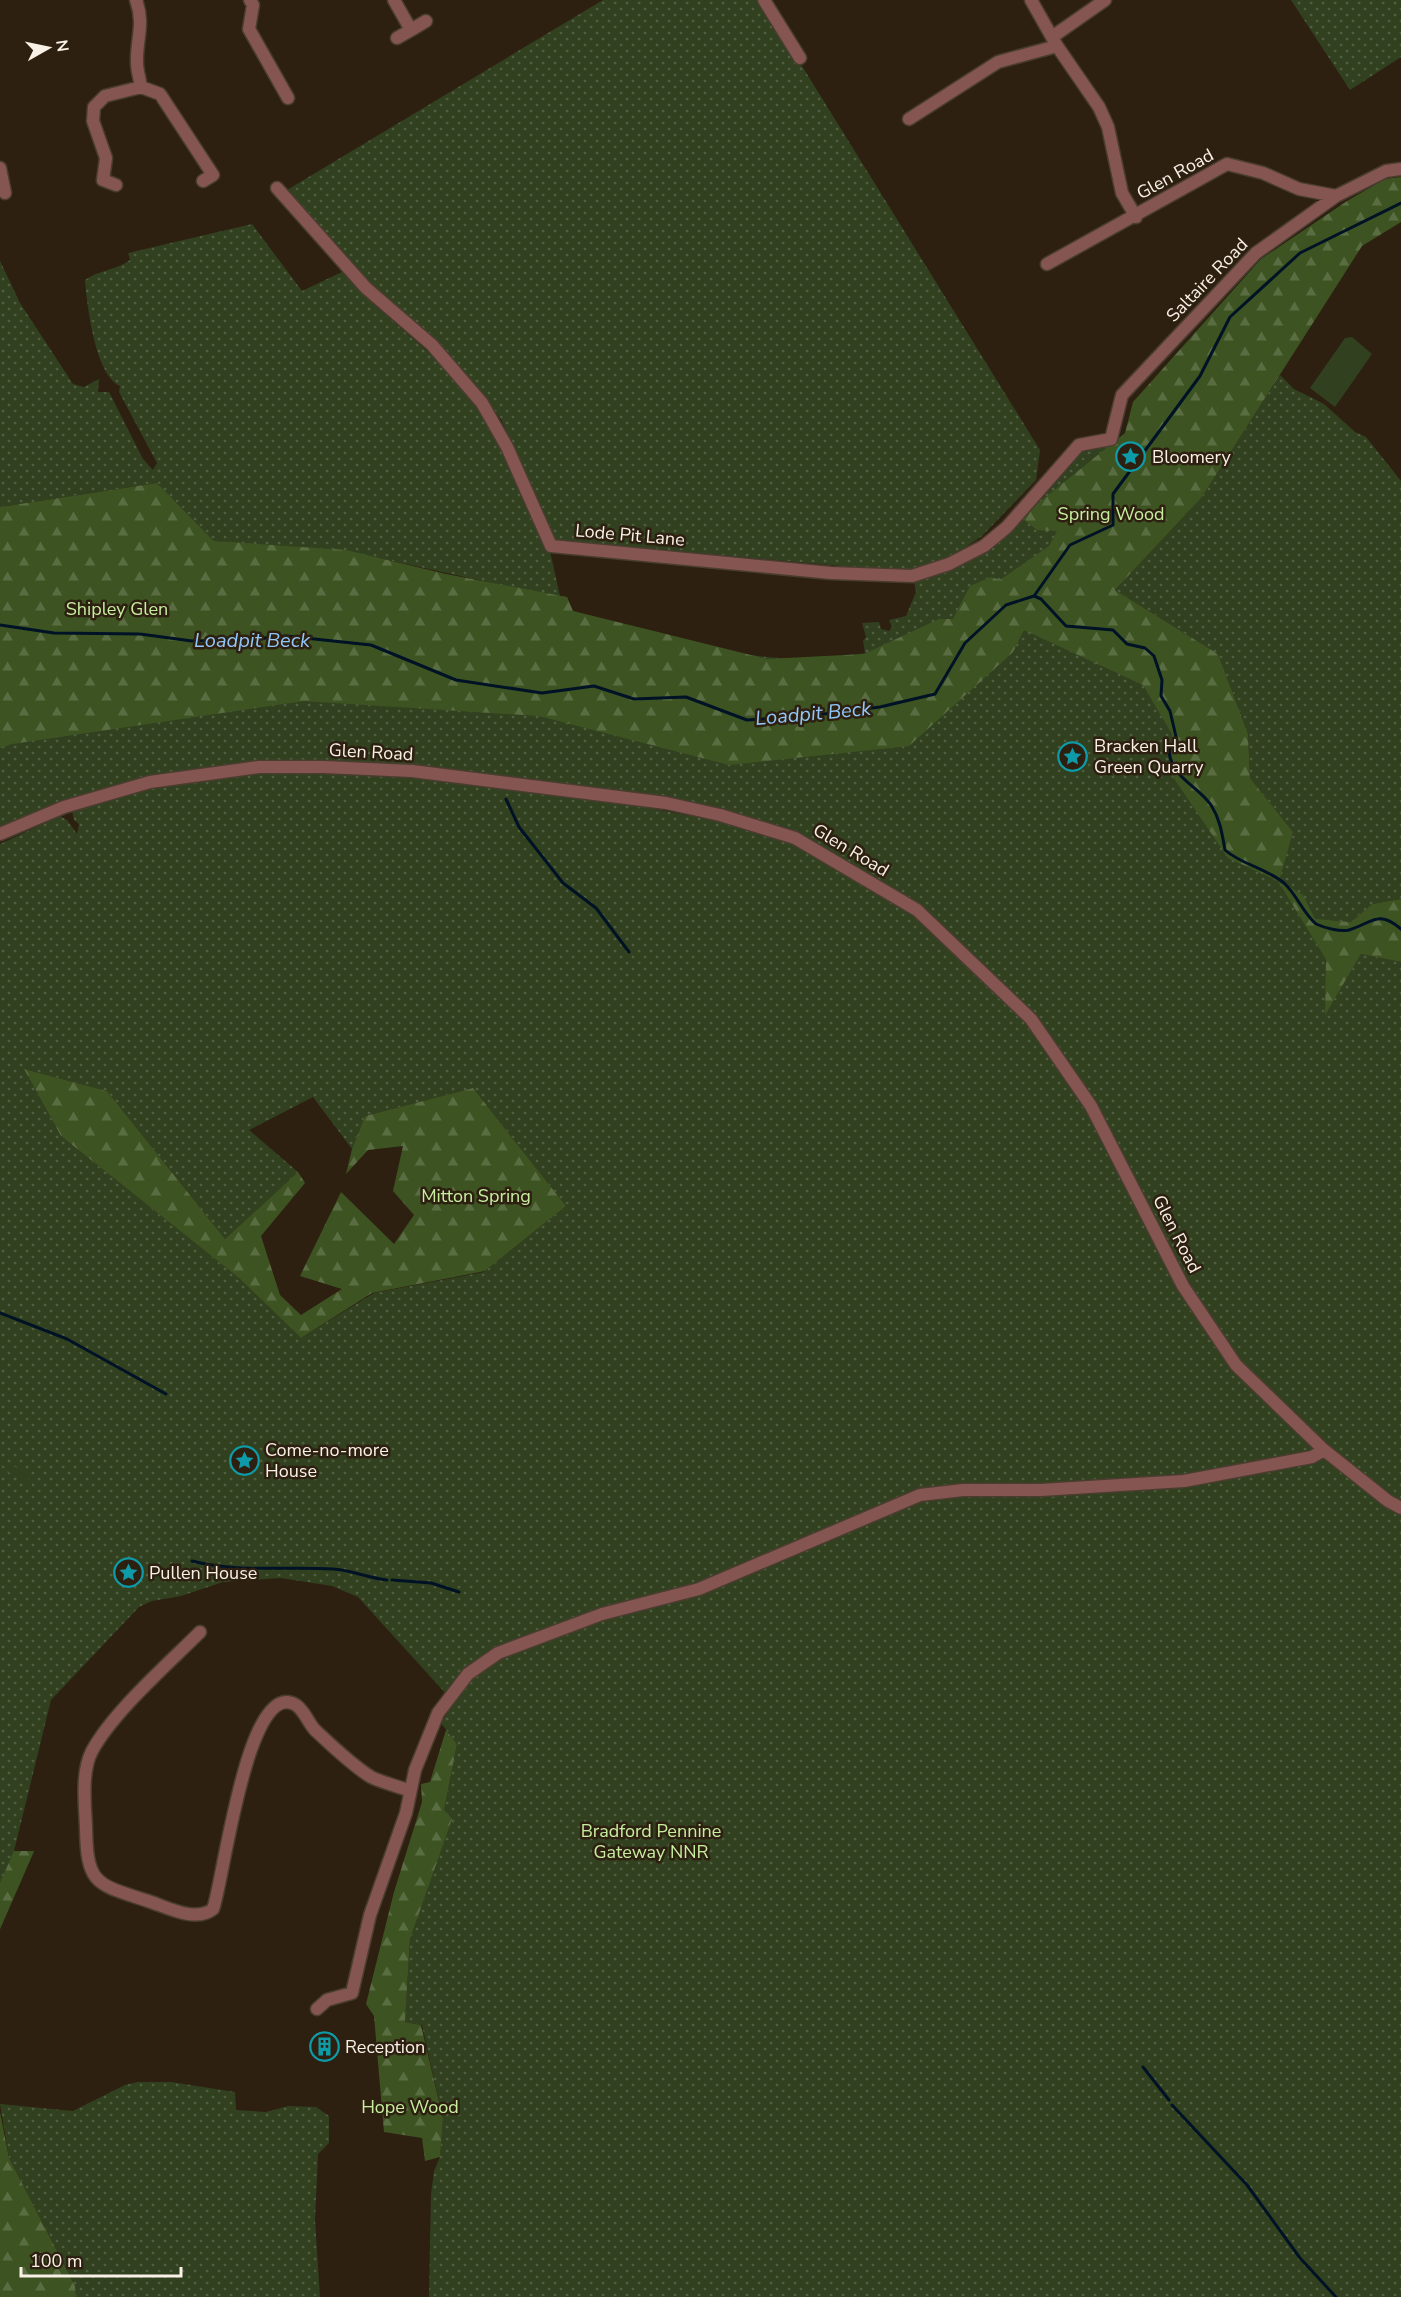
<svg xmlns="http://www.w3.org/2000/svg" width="1401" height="2297" font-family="'Nunito Sans',sans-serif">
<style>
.grass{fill:url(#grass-dots);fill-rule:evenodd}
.forest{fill:url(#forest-firs)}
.wetland{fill:url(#wetland-marsh)}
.pitch{fill:#31411f}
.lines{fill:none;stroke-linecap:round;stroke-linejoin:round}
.stream{stroke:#001225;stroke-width:3}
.minor-casing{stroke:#4a3d2f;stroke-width:15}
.minor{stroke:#845551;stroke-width:12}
.labels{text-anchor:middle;stroke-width:5;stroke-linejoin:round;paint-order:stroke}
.street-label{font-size:18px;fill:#f9f0e6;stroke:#2d2011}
.poi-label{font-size:18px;fill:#f9f0e6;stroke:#2d2011;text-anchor:start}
.park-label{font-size:18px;fill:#c7ee9f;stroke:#2d2011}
.water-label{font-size:20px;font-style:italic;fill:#91c6f7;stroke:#2d2011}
</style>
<defs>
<pattern id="grass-dots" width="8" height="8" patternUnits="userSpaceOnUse" patternTransform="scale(1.5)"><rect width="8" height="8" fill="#31411f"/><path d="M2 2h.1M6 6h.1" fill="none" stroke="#505d40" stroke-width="1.8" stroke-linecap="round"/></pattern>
<pattern id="forest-firs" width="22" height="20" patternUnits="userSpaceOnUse" patternTransform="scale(1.5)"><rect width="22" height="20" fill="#3d5422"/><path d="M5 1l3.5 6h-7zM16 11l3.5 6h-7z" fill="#5a6d42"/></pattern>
<pattern id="wetland-marsh" width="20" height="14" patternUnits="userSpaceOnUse" patternTransform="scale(1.5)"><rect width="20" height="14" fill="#31411f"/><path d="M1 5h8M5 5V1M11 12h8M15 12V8" fill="none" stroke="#505d40"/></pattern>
</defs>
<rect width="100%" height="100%" fill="#2d2011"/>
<path class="grass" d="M 603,0 L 761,0 L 1040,450 L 1036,480 L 982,536 L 949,558 L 909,572 L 555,540 L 501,419 L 468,376 L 431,337 L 372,287 L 287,190 Z
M 1291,0 L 1401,0 L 1401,57 L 1350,90 Z
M 252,224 L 302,291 L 342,272 C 377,312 421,342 458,381 C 489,414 506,455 524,496 C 532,513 542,531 546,550 L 550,551 L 560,596 L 567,597 L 572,612 C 667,636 766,674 865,653 L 863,641 L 866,637 L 862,623 L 879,622 L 881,629 L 889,631 L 892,627 L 889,620 L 906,616 L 916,592 L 914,580 L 963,560 L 995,540 L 1078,451 L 1092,442 L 1103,442 L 1109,448 C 1113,472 1074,520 1061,539 C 1051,553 1044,570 1037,585 L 1031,590 L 1030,595 C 1041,598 1054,600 1061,609 C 1066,615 1066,624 1073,629 C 1081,633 1093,631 1102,634 C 1110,637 1113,649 1121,655 L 1135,648 C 1153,654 1150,669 1155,683 C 1161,699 1172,715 1179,731 L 1180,738 C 1162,768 1194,781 1215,797 C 1218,808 1216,820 1219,830 C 1228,856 1255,868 1278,881 L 1293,832 L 1250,778 L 1248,734 L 1218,654 L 1115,590 L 1202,497 L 1280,375 L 1294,389 L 1324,404 L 1355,432 L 1366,437 L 1401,481 L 1401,899 L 1372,904 L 1351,922 L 1327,920 L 1361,926 C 1354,949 1348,970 1330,986 L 1328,1009 L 1361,954 L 1401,962 L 1401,2297 L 429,2297 L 431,2194 L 434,2171 L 440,2157 L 443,2119 L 422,2025 L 405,2022 L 410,1939 L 449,1826 L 448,1816 L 444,1810 L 457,1744 L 441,1723 L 461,1689 L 456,1684 L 448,1696 L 358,1597 L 332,1586 L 281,1578 L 223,1582 L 181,1596 L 152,1601 L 139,1607 L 51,1700 L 14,1851 L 34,1851 L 0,1929 L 0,844 L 60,816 L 67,820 L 77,834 L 79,824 L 74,820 L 72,811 C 224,755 394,771 551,792 C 585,797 620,802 654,809 C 672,812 691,817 708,818 L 707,808 C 559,780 404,757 252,764 C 197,767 141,780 88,795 C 58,804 29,819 0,832 L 0,512 L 119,497 L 160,485 L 157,483 L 0,507 L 0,261 L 20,303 L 73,384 L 84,387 L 99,379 L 98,392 L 109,392 L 143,459 L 153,470 L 157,463 L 119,392 L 120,386 C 95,375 87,305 85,280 C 99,270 117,270 130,260 L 128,253 ZM 172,498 L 214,541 L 234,543 L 204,557 L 194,554 L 184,520 ZM 270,545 L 338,550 L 339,550 L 273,554 ZM 370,556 L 551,596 L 404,572 L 375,561 ZM 24,1069 L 107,1091 L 225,1239 L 298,1172 L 249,1130 L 313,1097 L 352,1149 L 365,1116 L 473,1088 L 566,1206 L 484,1272 L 374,1293 L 301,1338 L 239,1278 L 61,1136 Z
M 138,2082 L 171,2082 L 235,2092 L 236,2110 L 266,2112 L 288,2106 L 316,2107 L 329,2116 L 329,2143 L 318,2154 L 315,2220 L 320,2297 L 76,2297 L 75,2286 L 9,2158 L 0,2104 L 73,2111 L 125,2085 Z"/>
<path class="forest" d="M 1401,177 L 1401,222 L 1362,246 L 1202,497 L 1115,590 L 1218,654 L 1248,734 L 1250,778 L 1293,832 L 1279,881 L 1303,895 L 1315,919 L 1351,922 L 1372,904 L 1401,899 L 1401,962 L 1361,954 L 1325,1015 L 1326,959 L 1278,881 L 1228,858 L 1171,774 L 1172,734 L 1143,685 L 1024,630 L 1013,652 L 909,746 L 729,765 L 539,716 L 304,701 L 12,744 L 0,748 L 0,507 L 157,483 L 214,541 L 346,550 L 446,574 L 567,597 L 573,611 L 767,659 L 864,654 L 939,619 L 953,619 L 970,586 L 991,577 L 1000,580 L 1049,546 L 1057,531 L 1037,530 L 1021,517 L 1125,433 L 1133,402 L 1261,259 L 1347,201 L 1385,179 Z
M 24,1069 L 107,1091 L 225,1239 L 298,1172 L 305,1183 L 261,1236 L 280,1295 L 301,1315 L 342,1289 L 300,1276 L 341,1192 L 394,1244 L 414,1215 L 393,1191 L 403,1146 L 368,1150 L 346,1174 L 352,1149 L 365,1116 L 473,1088 L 566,1206 L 485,1271 L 372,1293 L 301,1338 L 239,1278 L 61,1136 Z
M 446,1730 L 457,1744 L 444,1810 L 452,1819 L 410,1939 L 405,2022 L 421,2025 L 443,2119 L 440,2157 L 425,2161 L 422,2138 L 384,2132 L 374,2016 L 366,2004 L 394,1892 L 422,1802 L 421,1784 L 430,1782 Z
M 14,1851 L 34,1851 L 0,1929 L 0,1883 Z
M 0,2112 L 9,2158 L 75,2286 L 76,2297 L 0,2297 Z"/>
<path class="wetland" d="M 12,1466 C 24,1468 28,1478 33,1488 L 5,1470 Z"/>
<path class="pitch" d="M 1352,337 L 1372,354 L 1335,407 L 1310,388 L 1345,338 Z"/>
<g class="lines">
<path class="stream" d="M 1034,596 L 1041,599 L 1066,626 L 1113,630 L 1127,644 L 1145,648 L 1154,656 L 1162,680 L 1161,696 L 1170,711 L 1177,741 L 1169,750 C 1170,777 1197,785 1211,805 C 1220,819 1222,833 1225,850 C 1242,865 1266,868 1284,883 C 1297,895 1303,913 1316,924 C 1325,928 1340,932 1349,930 C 1372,923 1378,909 1401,929
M 0,625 L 54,633 L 140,634 L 192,641 L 245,640 L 286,636 L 371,645 L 456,680 L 542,693 L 594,686 L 634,699 L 686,697 L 747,720 L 808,716 L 880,707 L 935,694 L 965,643 L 1006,605 L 1034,596 L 1070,545 L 1113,525 L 1113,494 L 1200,376 L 1230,317 L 1300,253 L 1401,203
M 506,799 L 519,827 L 563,883 L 596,908 L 629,952
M 0,1313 L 67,1339 L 166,1394
M 192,1561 C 238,1573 285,1566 333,1569 C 351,1570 368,1578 387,1580
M 392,1580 L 431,1583 L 459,1592
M 1143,2067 L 1169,2100
M 1172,2105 L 1247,2185 L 1300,2258 L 1336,2297"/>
<defs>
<path id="minor" d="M 136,0 C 145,24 136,40 137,63 C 137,71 140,79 141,87 L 160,94 L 213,175 L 203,181
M 250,0 L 253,5 L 249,29 L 288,98
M 394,0 L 411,30 L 426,21
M 764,0 L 800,58
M 1031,0 L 1057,46 L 1099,107 L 1108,127 L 1122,193 L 1136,217
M 1052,37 L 1105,0
M 397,38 L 411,30
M 909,119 L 998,62 L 1057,46
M 0,168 L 5,193
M 116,185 L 103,180 L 106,158 L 93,121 L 94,107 L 105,96 L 141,87
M 277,188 L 366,288 L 432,345 L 482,403 L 507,447 L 551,546 L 831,573 L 912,576 L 949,564 L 984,546 L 1007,527 L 1079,445 L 1111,439 L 1122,395 L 1256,253 L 1336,196 L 1386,171 L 1401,169
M 1047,264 L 1227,164 L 1263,173 L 1299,189 L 1336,196
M 0,834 L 64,807 L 150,782 L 259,767 L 324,767 L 412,771 L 666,803 L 720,815 L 795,838 L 917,910 L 1031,1019 L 1091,1106 L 1183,1286 L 1236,1365 L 1324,1450 L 1388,1501 L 1401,1508
M 200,1632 C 168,1664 113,1712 92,1751 C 81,1772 85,1804 86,1828 C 87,1885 96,1884 148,1901 C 167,1907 195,1923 213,1909 C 223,1885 247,1675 296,1705 C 305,1711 308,1723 315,1730 C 331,1745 353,1766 371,1777 C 383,1783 398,1786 410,1791
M 317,2009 L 327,2000 L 352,1993 L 370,1915 L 406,1813 L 415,1770 L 438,1713 L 468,1674 L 498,1653 L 602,1614 L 699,1589 L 920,1495 L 963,1490 L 1041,1490 L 1184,1481 L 1312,1457 L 1324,1450"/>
</defs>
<use href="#minor" class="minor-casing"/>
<use href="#minor" class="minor"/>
</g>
<defs>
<symbol id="sight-ring" viewBox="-11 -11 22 22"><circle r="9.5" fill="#2d2011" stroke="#0f9aa8" stroke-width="1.5"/><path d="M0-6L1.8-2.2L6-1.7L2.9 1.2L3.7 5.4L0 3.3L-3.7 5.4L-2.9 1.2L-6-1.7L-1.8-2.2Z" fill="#0f9aa8"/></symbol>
<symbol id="building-ring" viewBox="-11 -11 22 22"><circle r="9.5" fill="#2d2011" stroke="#0f9aa8" stroke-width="1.5"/><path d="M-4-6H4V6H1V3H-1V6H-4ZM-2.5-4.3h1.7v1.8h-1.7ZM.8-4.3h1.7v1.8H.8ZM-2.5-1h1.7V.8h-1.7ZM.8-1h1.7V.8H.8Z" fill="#0f9aa8"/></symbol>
</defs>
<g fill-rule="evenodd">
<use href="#sight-ring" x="1114" y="440" width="33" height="33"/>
<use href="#sight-ring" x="1056" y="740" width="33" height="33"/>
<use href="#sight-ring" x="228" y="1444" width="33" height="33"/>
<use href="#sight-ring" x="112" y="1556" width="33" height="33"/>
<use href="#building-ring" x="308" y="2030" width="33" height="33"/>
</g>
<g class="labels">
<g class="street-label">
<text transform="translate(1175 174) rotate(-29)" y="6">Glen Road</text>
<text transform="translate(1207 280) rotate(-46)" y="6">Saltaire Road</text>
<text transform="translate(630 535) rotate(5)" y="6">Lode Pit Lane</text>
<text transform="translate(371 752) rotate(3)" y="6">Glen Road</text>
<text transform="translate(851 850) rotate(31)" y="6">Glen Road</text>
<text transform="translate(1177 1234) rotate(63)" y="6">Glen Road</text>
</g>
<g class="poi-label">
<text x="1152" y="463">Bloomery</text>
<text x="1094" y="752">Bracken Hall<tspan x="1094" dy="21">Green Quarry</tspan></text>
<text x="265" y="1456">Come-no-more<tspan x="265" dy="21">House</tspan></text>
<text x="149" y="1579">Pullen House</text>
<text x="345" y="2053">Reception</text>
</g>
<g class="park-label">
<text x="1111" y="520">Spring Wood</text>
<text x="117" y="615">Shipley Glen</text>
<text x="476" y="1202">Mitton Spring</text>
<text x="651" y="1837">Bradford Pennine<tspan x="651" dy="21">Gateway NNR</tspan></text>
<text x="410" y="2113">Hope Wood</text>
</g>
<g class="water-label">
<text x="252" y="647">Loadpit Beck</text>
<text transform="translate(813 713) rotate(-5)" y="7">Loadpit Beck</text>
</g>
</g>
<g transform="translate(48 48) rotate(81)" stroke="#2d2011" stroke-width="4.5" paint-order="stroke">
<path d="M0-4.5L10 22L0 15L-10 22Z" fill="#f9f0e6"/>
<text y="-9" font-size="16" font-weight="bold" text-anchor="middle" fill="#f9f0e6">N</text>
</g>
<path d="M21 2267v9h160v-9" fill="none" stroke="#f9f0e6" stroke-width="3"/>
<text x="30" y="2267" font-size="18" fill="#f9f0e6" stroke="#2d2011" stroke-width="4.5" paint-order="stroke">100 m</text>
</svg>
